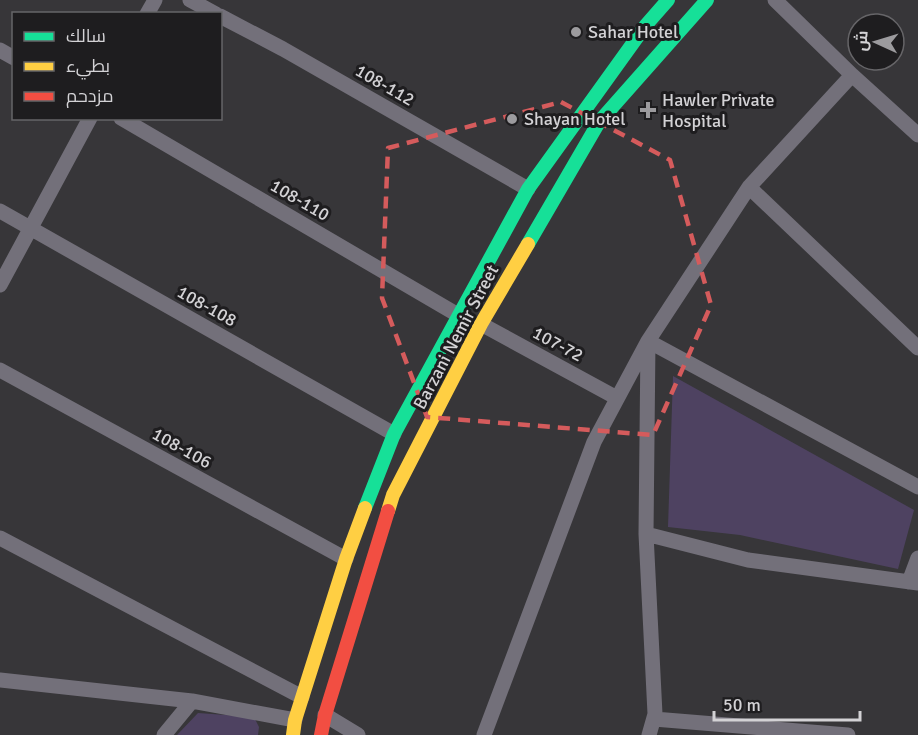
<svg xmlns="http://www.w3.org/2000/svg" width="918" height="735" font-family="Signika,Cairo,sans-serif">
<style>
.green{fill:#4e4261}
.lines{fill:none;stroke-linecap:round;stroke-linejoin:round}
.street{stroke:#73707a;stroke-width:15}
.fast{stroke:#16e098;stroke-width:14}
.slow{stroke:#ffcf43;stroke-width:14}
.jam{stroke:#f24e42;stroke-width:14}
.marked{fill:none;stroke:#d55b5c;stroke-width:4.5;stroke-dasharray:12 8;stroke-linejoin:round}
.poi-dot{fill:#9c9b9e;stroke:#1e1d1f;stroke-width:2}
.labels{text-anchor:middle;stroke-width:6;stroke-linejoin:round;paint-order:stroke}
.poi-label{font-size:18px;fill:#d3d2d5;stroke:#1e1d1f;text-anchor:start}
.street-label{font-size:18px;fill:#d3d2d5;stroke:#1e1d1f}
</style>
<rect width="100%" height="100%" fill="#373639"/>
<path class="green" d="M 673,376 L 914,510 L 898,569 L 740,535 L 668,527 Z
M 198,713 L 254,717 L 259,727 L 258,735 L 177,735 Z"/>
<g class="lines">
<path class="street" d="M 190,0 L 216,14
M 775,0 L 852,75 L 918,135
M 147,14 L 155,0
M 220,16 L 283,49 L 528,189
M 0,50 L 14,58
M 121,118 L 458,315
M 749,187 L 918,348
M 0,211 L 394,434
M 0,285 L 90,118
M 481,324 L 617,398
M 0,370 L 346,559
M 646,534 L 748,560 L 918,583
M 0,538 L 302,697
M 909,582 L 918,558
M 0,680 L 192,701 L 295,720
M 325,715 L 358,735
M 654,719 L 848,735
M 164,735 L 192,701
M 484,735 L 594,442 L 648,341 L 749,187 L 852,75
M 649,735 L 655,714 L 646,534 L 648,341 L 918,487"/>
<path class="fast" d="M 528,244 L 599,122 L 707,0
M 365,508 L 394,434 L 528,189 L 646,25 L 668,0"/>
<path class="slow" d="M 388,511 L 393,495 L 481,324 L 528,244
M 293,735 L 295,720 L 346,559 L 365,508"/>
<path class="jam" d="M 321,735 L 325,715 L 388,511"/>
</g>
<path class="marked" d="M 561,102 L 670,160 L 711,305 L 653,435 L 427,417 L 382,298 L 388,148 Z"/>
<g class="poi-dot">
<circle cx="576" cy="32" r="6"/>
<path d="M645 101h6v6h6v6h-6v6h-6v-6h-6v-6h6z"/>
<circle cx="512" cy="119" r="6"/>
</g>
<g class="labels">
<g class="poi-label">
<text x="588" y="38">Sahar Hotel</text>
<text x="662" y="106">Hawler Private<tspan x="662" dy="21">Hospital</tspan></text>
<text x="524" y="125">Shayan Hotel</text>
</g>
<g class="street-label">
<text transform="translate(385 85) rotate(30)" y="6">108-112</text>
<text transform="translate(300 200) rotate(30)" y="6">108-110</text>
<text transform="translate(207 306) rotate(29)" y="6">108-108</text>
<text transform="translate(456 337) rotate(-62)" y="6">Barzani Nemir Street</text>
<text transform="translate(558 344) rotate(28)" y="6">107-72</text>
<text transform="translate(182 448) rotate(29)" y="6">108-106</text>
</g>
</g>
<rect x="12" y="12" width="210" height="108" fill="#1e1d1f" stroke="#666568" stroke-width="1.5"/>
<rect x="24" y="32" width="30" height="9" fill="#16e098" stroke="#666568" stroke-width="1.5"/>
<text x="66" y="42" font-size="18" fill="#d3d2d5">سالك</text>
<rect x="24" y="62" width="30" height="9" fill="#ffcf43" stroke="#666568" stroke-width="1.5"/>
<text x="66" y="72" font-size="18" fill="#d3d2d5">بطيء</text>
<rect x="24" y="92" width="30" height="9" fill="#f24e42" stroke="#666568" stroke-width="1.5"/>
<text x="66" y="102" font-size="18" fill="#d3d2d5">مزدحم</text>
<g transform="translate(876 42) rotate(274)"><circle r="28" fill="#1e1d1f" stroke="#666568" stroke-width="1.5"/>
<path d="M0-4.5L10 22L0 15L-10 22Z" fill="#9c9b9e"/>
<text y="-9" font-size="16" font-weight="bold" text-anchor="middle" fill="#d3d2d5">ش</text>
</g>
<path d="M714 711v9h146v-9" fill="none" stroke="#d3d2d5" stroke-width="3"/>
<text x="723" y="711" font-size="18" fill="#d3d2d5" stroke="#1e1d1f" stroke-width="4.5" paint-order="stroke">50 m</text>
</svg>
